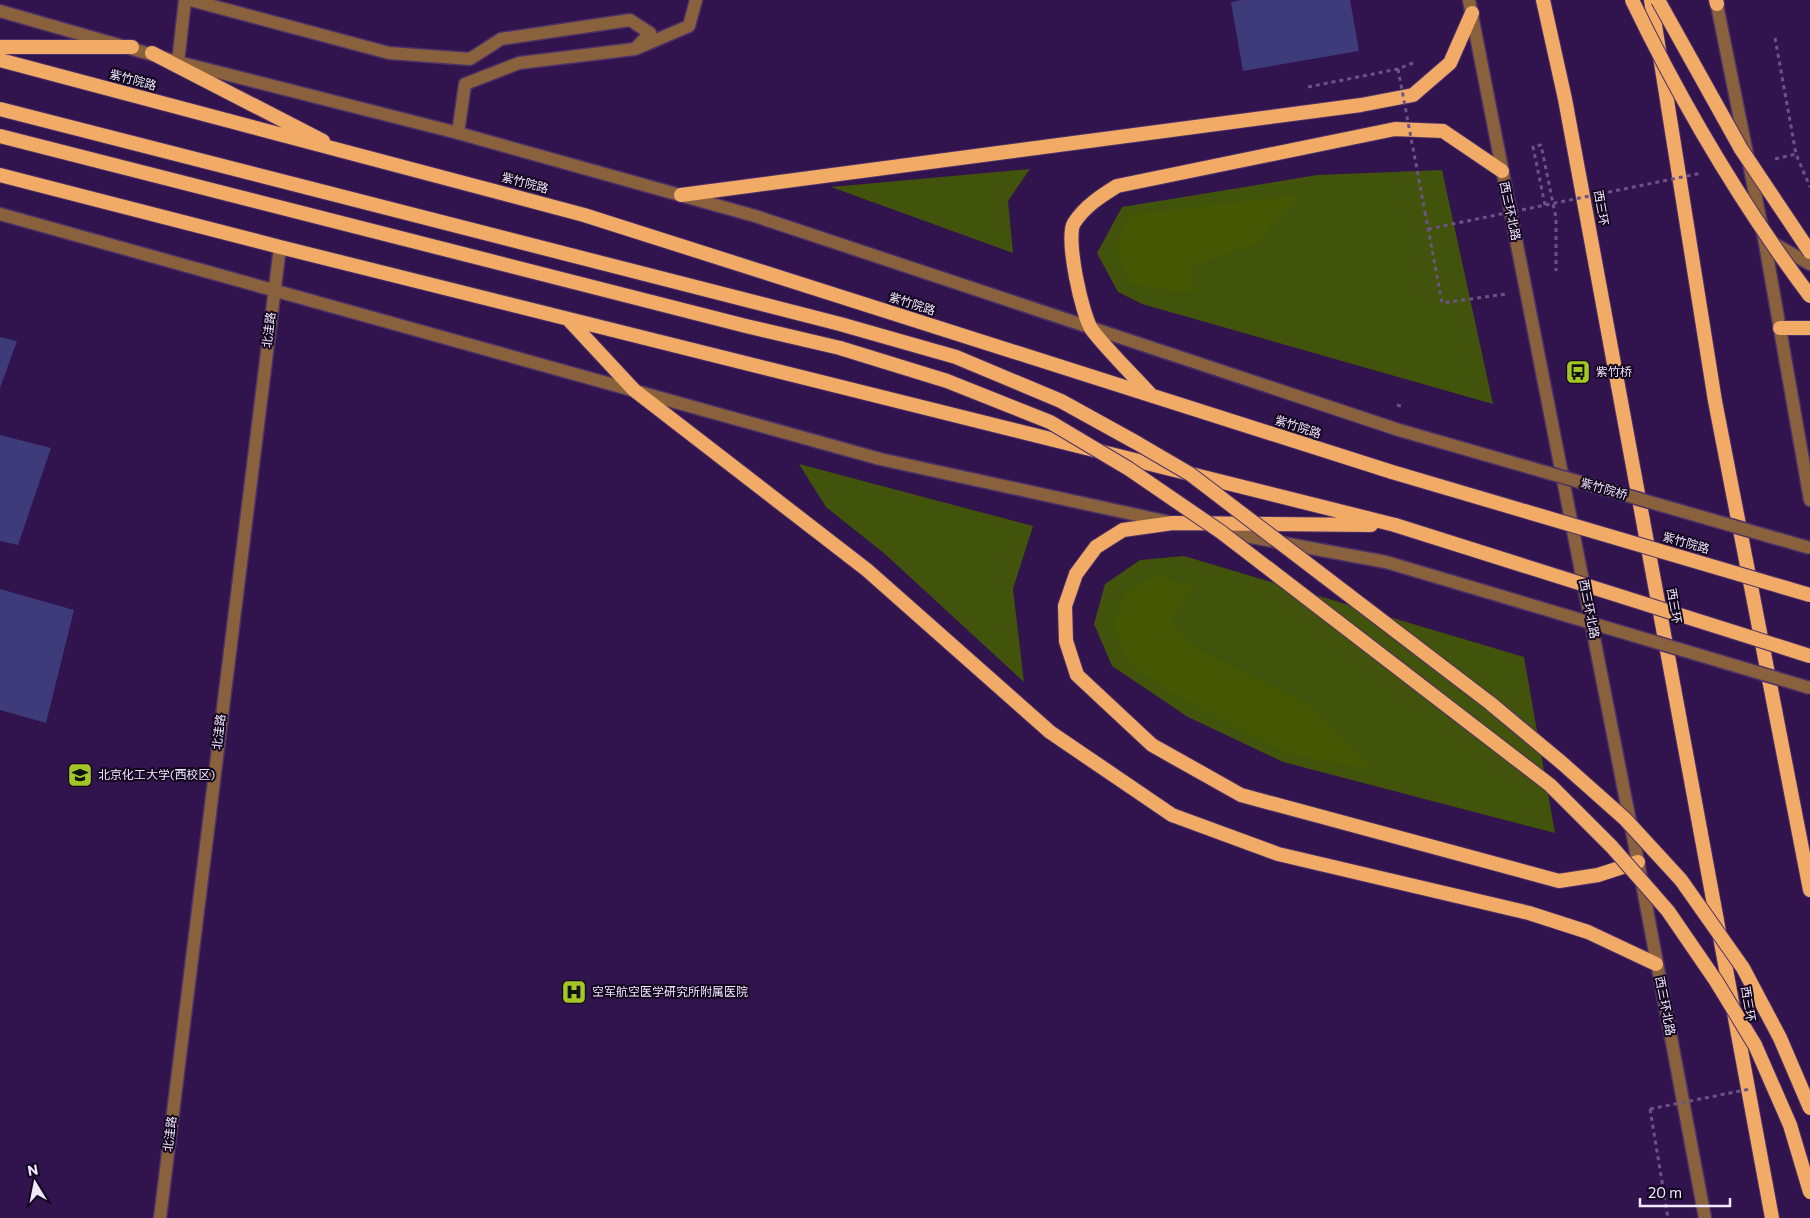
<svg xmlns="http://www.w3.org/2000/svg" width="1810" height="1218" font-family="Commissioner,'Noto Sans SC',sans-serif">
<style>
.green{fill:#42530b}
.forest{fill:#455702}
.building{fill:#3e3b7a}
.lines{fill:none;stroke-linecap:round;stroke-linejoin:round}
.service-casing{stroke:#4c3167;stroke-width:15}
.tertiary-casing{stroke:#4c3167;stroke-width:15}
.trunk-casing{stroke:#4c3167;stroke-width:16}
.path{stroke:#6b5484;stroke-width:3;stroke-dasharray:4 4;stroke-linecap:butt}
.service{stroke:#89613c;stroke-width:12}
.tertiary{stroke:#89613c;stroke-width:12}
.trunk{stroke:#f2aa67;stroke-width:14}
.tertiary-bridge-casing{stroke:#4c3167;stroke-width:15;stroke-linecap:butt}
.trunk-bridge-casing{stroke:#4c3167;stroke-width:16;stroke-linecap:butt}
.path-bridge{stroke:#6b5484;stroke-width:3;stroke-dasharray:4 4;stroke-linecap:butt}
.tertiary-bridge{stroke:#89613c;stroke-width:12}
.trunk-bridge{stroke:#f2aa67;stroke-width:14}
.labels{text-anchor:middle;stroke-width:4;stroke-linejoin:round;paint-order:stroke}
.street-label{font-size:12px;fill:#f0e8fe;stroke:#140821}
.poi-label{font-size:12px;fill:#f0e8fe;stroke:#140821;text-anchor:start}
</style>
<rect width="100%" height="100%" fill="#31134e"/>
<path class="green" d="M 1030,169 L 1008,201 L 1013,253 L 831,187 Z
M 1442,170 L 1493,404 L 1142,304 L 1118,292 L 1097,253 L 1122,207 L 1317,175 Z
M 799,464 L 1033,526 L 1013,589 L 1024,682 L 885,554 L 826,507 Z
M 1184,556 L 1524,657 L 1555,833 L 1283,762 L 1188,717 L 1112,666 L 1094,624 L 1105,584 L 1140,560 Z"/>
<path class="forest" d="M 1302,194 L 1273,223 L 1259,242 L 1192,267 L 1195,292 L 1171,291 L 1128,283 L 1116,248 L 1129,215 Z
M 1157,575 L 1194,588 L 1172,614 L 1173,622 L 1188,644 L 1312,707 L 1372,770 L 1286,753 L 1171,693 L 1125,660 L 1113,624 L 1126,592 Z"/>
<path class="building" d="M 1241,0 L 1350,0 L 1359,51 L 1243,71 L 1231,2 Z
M 0,337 L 17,341 L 0,388 Z
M 0,435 L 51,448 L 18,545 L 0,541 Z
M 0,589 L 74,610 L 46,723 L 0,710 Z"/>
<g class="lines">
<defs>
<path id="service" d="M 190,0 L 389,53 L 470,59 L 501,39 L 630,20 L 650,33 L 635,49
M 178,62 L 185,0
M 458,133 L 465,84 L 519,63 L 635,49 L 689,26 L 696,0"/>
<path id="tertiary" d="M 1469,0 L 1638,862 L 1705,1218
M 1716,0 L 1764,238 L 1810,500
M 0,11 L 178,62 L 458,133 L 755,216 L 1399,430
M 0,214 L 880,459 L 1169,522
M 1771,242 L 1810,264
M 1218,531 L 1386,562
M 160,1218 L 280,247"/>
<path id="trunk" d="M 1543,0 L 1565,99 L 1772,1218
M 1651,0 L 1715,401 L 1810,890
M 1716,0 L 1717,4
M 0,47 L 132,47
M 152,53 L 323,141
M 0,60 L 584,215 L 1392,472
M 0,175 L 280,247 L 1395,525
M 681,195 L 1361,105 L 1413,95 L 1450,63 L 1472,13
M 568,319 L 634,390 L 867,570 L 1050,732 L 1172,815 L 1278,854 L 1529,913 L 1588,932 L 1656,964
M 1780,328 L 1810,328
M 1151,395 C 1132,374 1110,353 1092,330 C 1082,316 1065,237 1074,223 C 1085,206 1101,196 1117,186 L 1395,129 L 1443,131 L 1502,171
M 1371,525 L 1173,523 L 1123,530 L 1096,547 L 1076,574 L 1065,606 L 1066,641 L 1077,675 L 1152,745 L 1241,795 L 1559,881 L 1598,875 L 1638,862"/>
</defs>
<use href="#service" class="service-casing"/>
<use href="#tertiary" class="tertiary-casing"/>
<use href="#trunk" class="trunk-casing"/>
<path class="path" d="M 1775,38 L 1796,154 L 1810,187
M 1308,87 L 1398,69 L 1413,63
M 1545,205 L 1533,147 L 1541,145 L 1556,218 L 1556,271
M 1425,212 L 1442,303 L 1506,294
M 1650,1109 L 1668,1218"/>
<use href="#service" class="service"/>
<use href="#tertiary" class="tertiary"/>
<use href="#trunk" class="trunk"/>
<defs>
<path id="tertiary-bridge" d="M 1399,430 L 1810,548
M 1386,562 L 1810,688"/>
<path id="trunk-bridge" d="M 1632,0 C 1682,104 1741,204 1810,296
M 1658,0 L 1741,149 L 1810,252
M 0,109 L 840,324 L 956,357 L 1061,401 L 1137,443 L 1190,474 L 1490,703 L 1562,763 L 1625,819 L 1681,880 L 1743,968 L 1780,1038 L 1810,1108
M 0,136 L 746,326 L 840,348 L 947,381 L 1050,422 L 1129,469 L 1221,532 L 1550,785 L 1612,847 L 1668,911 L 1716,981 L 1755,1045 L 1790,1125 L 1810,1192
M 1392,472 L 1810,595
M 1395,525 L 1810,656"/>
</defs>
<use href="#tertiary-bridge" class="tertiary-bridge-casing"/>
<use href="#trunk-bridge" class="trunk-bridge-casing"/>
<path class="path-bridge" d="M 1398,69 L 1425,212
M 1775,159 L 1796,154
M 1428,229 L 1702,173
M 1397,405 L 1404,407
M 1650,1109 L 1750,1089"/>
<use href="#tertiary-bridge" class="tertiary-bridge"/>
<use href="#trunk-bridge" class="trunk-bridge"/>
</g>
<defs>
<symbol id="bus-square" viewBox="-11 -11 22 22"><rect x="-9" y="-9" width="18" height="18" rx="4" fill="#a3c826" stroke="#140821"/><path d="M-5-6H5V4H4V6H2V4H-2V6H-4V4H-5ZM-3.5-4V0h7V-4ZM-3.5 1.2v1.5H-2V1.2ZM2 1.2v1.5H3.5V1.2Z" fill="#111"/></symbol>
<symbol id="university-square" viewBox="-11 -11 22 22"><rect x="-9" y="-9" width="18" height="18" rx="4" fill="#a3c826" stroke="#140821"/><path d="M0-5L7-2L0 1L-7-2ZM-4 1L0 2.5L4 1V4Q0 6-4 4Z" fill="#111"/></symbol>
<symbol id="hospital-square" viewBox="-11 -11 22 22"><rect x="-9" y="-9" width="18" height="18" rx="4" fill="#a3c826" stroke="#140821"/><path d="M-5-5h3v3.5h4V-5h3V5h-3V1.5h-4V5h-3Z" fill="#111"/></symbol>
</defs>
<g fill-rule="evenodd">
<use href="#bus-square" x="1564" y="358" width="28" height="28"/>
<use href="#university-square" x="66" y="761" width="28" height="28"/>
<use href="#hospital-square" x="560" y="978" width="28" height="28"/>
</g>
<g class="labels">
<g class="street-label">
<text transform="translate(133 80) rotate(15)" y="4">紫竹院路</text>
<text transform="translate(525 183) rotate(15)" y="4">紫竹院路</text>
<text transform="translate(1601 208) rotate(80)" y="4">西三环</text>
<text transform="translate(1510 211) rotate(78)" y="4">西三环北路</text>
<text transform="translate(912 304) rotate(18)" y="4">紫竹院路</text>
<text transform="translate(269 330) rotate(-83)" y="4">北洼路</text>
<text transform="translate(1298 427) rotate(18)" y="4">紫竹院路</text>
<text transform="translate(1604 489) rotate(16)" y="4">紫竹院桥</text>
<text transform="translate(1686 543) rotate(16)" y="4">紫竹院路</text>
<text transform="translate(1674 606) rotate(80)" y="4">西三环</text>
<text transform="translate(1589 609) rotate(79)" y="4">西三环北路</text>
<text transform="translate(219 732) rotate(-83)" y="4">北洼路</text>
<text transform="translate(1748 1004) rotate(80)" y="4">西三环</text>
<text transform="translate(1665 1006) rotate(79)" y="4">西三环北路</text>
<text transform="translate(170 1134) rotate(-83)" y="4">北洼路</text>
</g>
<g class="poi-label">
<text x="1596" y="376">紫竹桥</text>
<text x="98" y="779">北京化工大学(西校区)</text>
<text x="592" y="996">空军航空医学研究所附属医院</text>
</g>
</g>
<g transform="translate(35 1183) rotate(350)" stroke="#140821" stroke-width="4" paint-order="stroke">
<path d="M0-4L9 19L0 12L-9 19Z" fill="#f0e8fe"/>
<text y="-8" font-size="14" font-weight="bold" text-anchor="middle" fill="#f0e8fe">N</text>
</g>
<path d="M1640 1198v8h90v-8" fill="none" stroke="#f0e8fe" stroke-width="2.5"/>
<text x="1648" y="1198" font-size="15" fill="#f0e8fe" stroke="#140821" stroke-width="4" paint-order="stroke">20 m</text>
</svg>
